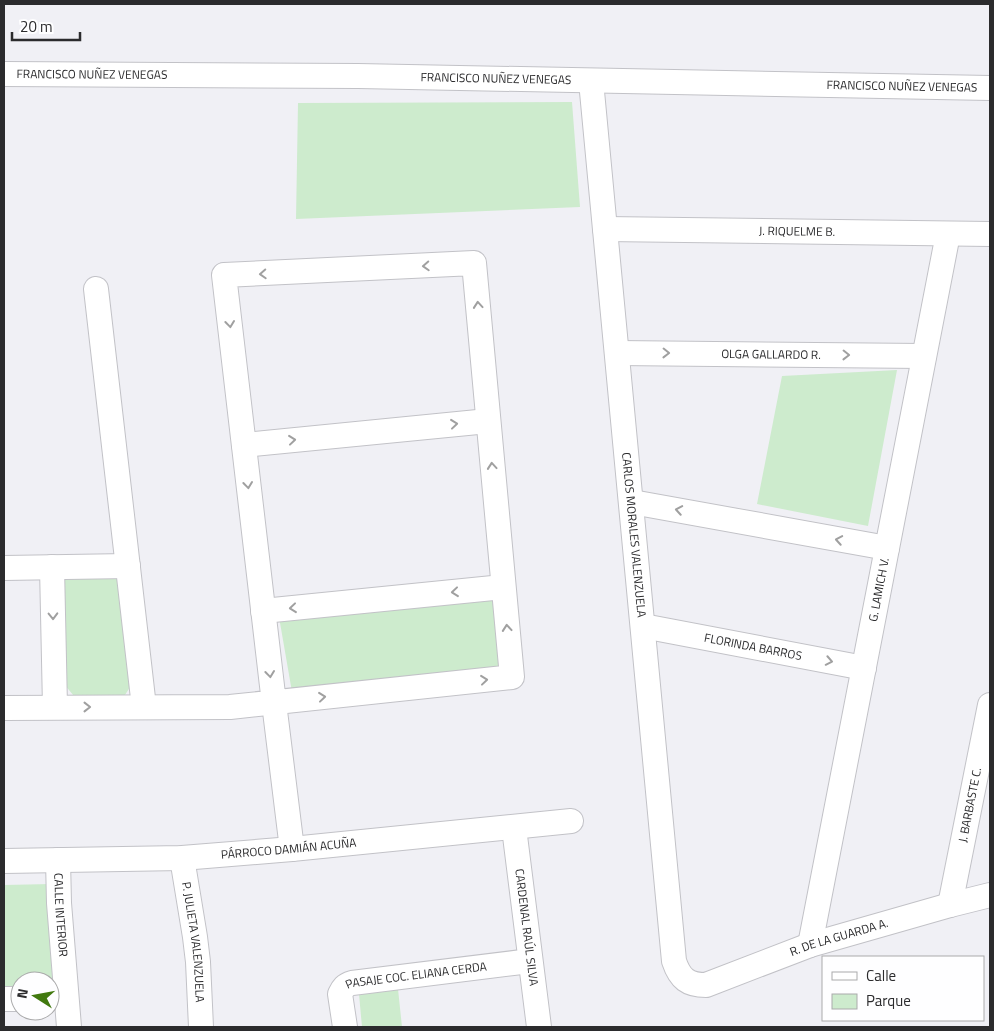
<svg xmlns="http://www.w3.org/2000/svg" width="994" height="1031" font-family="'Titillium Web',sans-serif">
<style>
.green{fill:#cdebcd}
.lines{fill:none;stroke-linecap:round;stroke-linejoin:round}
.street-casing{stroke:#c2c2c7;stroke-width:26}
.street{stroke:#fff;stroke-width:24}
.oneway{stroke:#a0a0a0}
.labels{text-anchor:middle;stroke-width:5;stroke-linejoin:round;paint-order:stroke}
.street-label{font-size:12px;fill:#2b2b2d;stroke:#fefeff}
</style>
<rect width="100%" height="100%" fill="#f0f0f5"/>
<path class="green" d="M 572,102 L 580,207 L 296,219 L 298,103 Z
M 897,370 L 868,526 L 757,504 L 782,376 Z
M 114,575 L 120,580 L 132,684 L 125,695 L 74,696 L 64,684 L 60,582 L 65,576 Z
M 492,594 L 502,670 L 292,692 L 279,617 Z
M 51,884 L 52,981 L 50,985 L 50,981 L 20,981 L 20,991 L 4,991 L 4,885 Z
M 398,989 L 402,1027 L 362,1027 L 359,994 Z"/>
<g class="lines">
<defs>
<g id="street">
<path id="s1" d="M 4,74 L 358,76 L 990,88"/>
<path id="s2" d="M 591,81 L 674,961 C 680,979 688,985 706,985 L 810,945 L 950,905 L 990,895"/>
<path id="s3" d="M 605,229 L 990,234"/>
<path d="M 96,289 L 144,707"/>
<path id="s4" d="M 617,353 L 924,356"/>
<path d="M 244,445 L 488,421"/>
<path d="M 632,502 L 887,548"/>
<path d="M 52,567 L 55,707"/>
<path d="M 4,568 L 128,566"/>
<path d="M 263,611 L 503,587"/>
<path id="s5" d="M 643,626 L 864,668"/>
<path d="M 4,708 L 230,707 L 512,677 L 474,263 L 224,275 L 274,703 L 292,849"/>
<path id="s6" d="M 514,828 L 539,1027"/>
<path id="s7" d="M 182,858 L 195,937 L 198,962 L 201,1027"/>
<path id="s8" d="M 58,860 L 59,903 L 69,1027"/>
<path id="s9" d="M 4,861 L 182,858 L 292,849 L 571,821"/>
<path id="s10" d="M 950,905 L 990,705"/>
<path id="s11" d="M 810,945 L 948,234"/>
<path d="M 4,999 L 20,999"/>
<path id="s12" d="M 345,1027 L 340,994 C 343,988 345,985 352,983 L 530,961"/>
</g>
</defs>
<use href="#street" class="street-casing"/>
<use href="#street" class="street"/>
</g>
<defs><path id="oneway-chevron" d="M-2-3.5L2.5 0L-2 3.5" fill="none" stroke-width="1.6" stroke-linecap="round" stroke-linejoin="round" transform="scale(1.25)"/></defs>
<g class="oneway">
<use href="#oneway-chevron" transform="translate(426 266) rotate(177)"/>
<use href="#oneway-chevron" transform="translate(263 274) rotate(177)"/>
<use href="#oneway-chevron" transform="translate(478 305) rotate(-95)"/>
<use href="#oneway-chevron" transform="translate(230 324) rotate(83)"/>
<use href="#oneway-chevron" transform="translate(666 353) rotate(1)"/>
<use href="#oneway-chevron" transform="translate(846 355) rotate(1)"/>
<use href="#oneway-chevron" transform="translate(454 424) rotate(-6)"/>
<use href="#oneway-chevron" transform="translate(292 440) rotate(-6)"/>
<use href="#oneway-chevron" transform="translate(492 466) rotate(-95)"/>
<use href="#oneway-chevron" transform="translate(248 485) rotate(83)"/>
<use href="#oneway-chevron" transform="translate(679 510) rotate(-170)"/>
<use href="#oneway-chevron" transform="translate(839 540) rotate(-170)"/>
<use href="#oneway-chevron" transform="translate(455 592) rotate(174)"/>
<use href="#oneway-chevron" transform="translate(293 608) rotate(174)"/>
<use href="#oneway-chevron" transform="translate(53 616) rotate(89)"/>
<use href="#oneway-chevron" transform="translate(507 628) rotate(-95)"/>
<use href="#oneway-chevron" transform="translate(829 661) rotate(11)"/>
<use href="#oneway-chevron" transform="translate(270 674) rotate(83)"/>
<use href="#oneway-chevron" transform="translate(484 680) rotate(-6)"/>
<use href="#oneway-chevron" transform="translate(322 697) rotate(-6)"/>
<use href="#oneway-chevron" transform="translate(87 707)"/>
</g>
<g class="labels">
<g class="street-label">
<text dy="4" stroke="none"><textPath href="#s1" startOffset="88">FRANCISCO NUÑEZ VENEGAS</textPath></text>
<text dy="4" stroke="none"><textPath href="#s1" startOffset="492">FRANCISCO NUÑEZ VENEGAS</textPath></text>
<text dy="4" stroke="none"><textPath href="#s1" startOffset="898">FRANCISCO NUÑEZ VENEGAS</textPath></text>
<text dy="4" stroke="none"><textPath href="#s3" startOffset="192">J. RIQUELME B.</textPath></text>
<text dy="4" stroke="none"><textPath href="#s4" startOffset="154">OLGA GALLARDO R.</textPath></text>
<text dy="4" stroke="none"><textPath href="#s2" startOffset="456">CARLOS MORALES VALENZUELA</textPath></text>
<text dy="4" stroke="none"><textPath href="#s11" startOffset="362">G. LAMICH V.</textPath></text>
<text dy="4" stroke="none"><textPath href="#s5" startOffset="112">FLORINDA BARROS</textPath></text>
<text dy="4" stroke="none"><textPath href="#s10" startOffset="102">J. BARBASTE C.</textPath></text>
<text dy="4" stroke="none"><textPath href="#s9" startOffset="285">PÁRROCO DAMIÁN ACUÑA</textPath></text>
<text dy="4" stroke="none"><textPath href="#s8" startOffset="55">CALLE INTERIOR</textPath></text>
<text dy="4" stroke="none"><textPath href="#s6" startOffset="100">CARDENAL RAÚL SILVA</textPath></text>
<text dy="4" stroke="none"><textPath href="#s2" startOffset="1069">R. DE LA GUARDA A.</textPath></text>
<text dy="4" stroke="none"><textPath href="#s7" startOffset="85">P. JULIETA VALENZUELA</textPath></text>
<text dy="4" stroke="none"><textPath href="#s12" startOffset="115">PASAJE COC. ELIANA CERDA</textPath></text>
</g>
</g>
<rect width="994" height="1031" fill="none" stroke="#2b2b2d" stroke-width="10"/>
<rect x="822" y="956" width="162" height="65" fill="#fefeff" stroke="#aaaaab"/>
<rect x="832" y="972" width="25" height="8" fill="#ffffff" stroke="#aaaaab"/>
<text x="866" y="981" font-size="15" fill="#2b2b2d">Calle</text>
<rect x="832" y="994" width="25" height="15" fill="#cdebcd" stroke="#aaaaab"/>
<text x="866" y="1006" font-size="15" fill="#2b2b2d">Parque</text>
<g transform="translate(35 996) rotate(281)"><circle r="24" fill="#fefeff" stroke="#aaaaab"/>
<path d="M0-4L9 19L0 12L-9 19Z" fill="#41790f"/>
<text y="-8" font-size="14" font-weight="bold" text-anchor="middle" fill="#2b2b2d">N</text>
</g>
<path d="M12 32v8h68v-8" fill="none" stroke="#2b2b2d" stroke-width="2.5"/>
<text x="20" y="32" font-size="15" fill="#2b2b2d" stroke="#fefeff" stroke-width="4" paint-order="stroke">20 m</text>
</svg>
